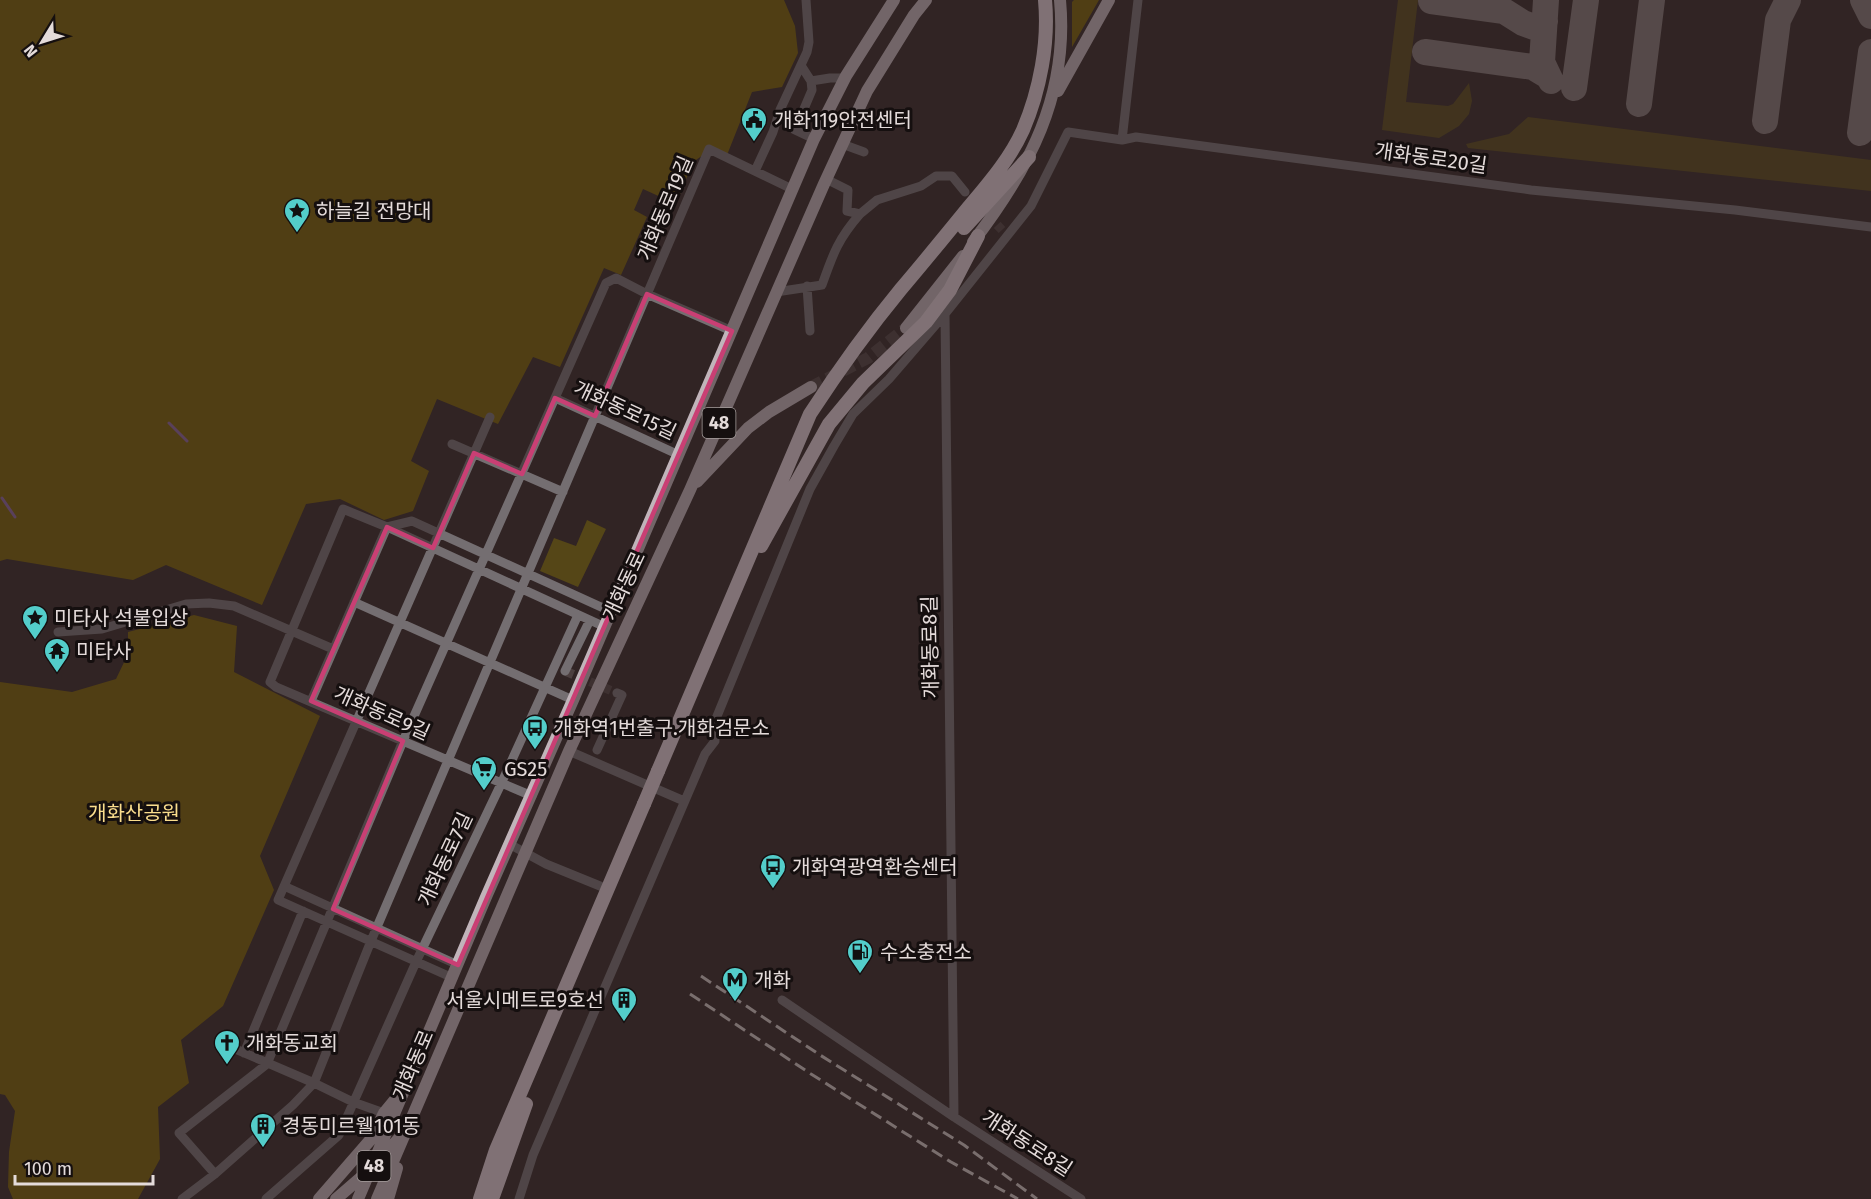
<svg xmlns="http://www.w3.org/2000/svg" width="1871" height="1199" font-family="'Fira Sans','Noto Sans KR',sans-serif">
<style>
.green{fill:#554617}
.forest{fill:#775e00}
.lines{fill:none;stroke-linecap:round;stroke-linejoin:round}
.stream{stroke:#89629e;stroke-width:3}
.taxiway{stroke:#817675;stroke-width:26}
.minor-tunnel{stroke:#4c3f3f;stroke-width:9;stroke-dasharray:9 4.5;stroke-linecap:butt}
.major-tunnel{stroke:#4c3f3f;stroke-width:12;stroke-dasharray:12 6;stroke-linecap:butt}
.minor{stroke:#746e71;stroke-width:9}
.major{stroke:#c1b4ba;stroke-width:12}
.highway{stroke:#dfcfd7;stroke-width:14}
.rail{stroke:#d1c7c6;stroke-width:3;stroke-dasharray:12 6;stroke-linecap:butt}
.highway-bridge{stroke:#dfcfd7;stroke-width:14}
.marked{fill:none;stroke:#c93f74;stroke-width:4.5;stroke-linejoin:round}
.labels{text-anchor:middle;stroke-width:6;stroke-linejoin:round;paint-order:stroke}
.shield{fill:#150f0f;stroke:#a69e9d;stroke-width:1.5}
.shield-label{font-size:18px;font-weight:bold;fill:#e4dbda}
.poi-label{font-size:20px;fill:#e4dbda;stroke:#150f0f;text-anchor:start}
.street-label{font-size:20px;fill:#e4dbda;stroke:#150f0f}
.park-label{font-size:20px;fill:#fadd8d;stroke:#150f0f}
</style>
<rect width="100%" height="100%" fill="#312424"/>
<path class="green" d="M 1398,0 L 1418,0 L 1406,102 L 1448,106 L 1453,104 L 1469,83 L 1472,101 L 1469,114 L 1459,126 L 1439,138 L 1382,130 Z
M 1528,117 L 1871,160 L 1871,191 L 1468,148 L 1466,144 L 1509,134 Z
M 587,520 L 606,529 L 578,587 L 540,571 L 554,538 L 576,546 Z
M 347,686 L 362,694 L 356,709 L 340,701 Z"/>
<path class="forest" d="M 0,0 L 784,0 L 795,26 L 798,53 L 782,87 L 752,92 L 727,155 L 709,151 L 693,162 L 676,204 L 643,189 L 634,210 L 647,217 L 621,275 L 604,268 L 560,367 L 533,357 L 498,424 L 437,399 L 411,461 L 429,471 L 413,511 L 384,520 L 340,499 L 306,504 L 262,605 L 166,565 L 133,580 L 7,559 L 0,561 Z
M 1074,0 L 1099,0 L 1072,47 L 1072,2 Z
M 194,615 L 237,626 L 234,672 L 320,716 L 260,856 L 274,890 L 223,1006 L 181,1040 L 189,1083 L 158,1107 L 160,1159 L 138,1199 L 13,1199 L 8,1187 L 9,1152 L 15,1111 L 5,1095 L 0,1094 L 0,682 L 72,692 L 116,679 L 128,654 L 128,632 Z"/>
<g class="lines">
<path class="stream" d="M 169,423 L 187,441
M 2,498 L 15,517"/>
<path class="taxiway" d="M 1546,0 L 1542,62 L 1551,81
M 1863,0 L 1871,16
M 1431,1 L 1504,11 L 1523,23 L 1534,27 L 1545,21
M 1425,52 L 1533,67 L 1548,76
M 1574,88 L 1586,0
M 1639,104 L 1652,0
M 1765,121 L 1778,20 L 1788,0
M 1860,133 L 1871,52"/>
<path class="minor-tunnel" d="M 988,215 L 1002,230
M 565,671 L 617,693"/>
<path class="major-tunnel" d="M 811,387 L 868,358 L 906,328"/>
<path class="minor" d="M 802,67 L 811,81 L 812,90 L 795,130 L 814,139
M 811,81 L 830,78 L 845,78
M 1122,140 L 1138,0
M 842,144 L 864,152
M 755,171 L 773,132 L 780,110 L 807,52 L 809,42 L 806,0
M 826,179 L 848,190 L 847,211 L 860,214 L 877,200 L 921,186 L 936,176 L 952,176 L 965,192
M 807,286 L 810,331
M 776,292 L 822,285 C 833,254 838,239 860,214
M 555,398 L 679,455
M 452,444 L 563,492
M 387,527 L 412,521 L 612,612
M 354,602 L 573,700
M 58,632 L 102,629 L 186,604 L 209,603 L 234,606 L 333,649
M 565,671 L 590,620
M 311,701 L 387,527
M 597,750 L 622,695 L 617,693
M 569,751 L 684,801
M 532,796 L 276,687 L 270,682 L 343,509 L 387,527 L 605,627
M 511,845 L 546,864 L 600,886
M 284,886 L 458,965
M 453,978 L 278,900 L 490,417
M 782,1000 L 954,1117 L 1081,1199
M 219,1042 L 314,1083 L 353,1102 L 384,1113
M 244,1053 L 303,911
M 954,1117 L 945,314 L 1031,206 L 1068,132 L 1122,140 L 1136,137 L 1531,190 L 1735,210 L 1871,227
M 215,1174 L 179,1133 L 267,1064 L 403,741 L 606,283 L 616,278 L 647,294 L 732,331
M 182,1199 L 215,1174 L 293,1105 L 314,1083 L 371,941 L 709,149 L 792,189
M 266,1199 L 339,1135 L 416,962 L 501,784 L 578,615
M 519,1199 L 533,1155 L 705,754 L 715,741 L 713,726 L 810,489 L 834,446 L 853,414 L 889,379 L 945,314"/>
<path class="major" d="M 1058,91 L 1109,0
M 973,242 C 1029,169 1069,95 1060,0
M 906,328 L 963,256
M 697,482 L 748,428 L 769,412 L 811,387
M 319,1199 L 372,1138 L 384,1113 L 398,1096
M 336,1199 L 373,1167 L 401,1136
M 358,1199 L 486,897 L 573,700 L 814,139 L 846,76 L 894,0
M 377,1199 L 569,751 L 690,490 L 824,184 L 867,91 L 914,15 L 926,0
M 388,1199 L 397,1168"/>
<path class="highway" d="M 964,228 L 1029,157
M 761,546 L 829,424 L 863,383 L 926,322 L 950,290 L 978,236
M 658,771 L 810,414 C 838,371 868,329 901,289 C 924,262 946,235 968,208 C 988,184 1010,159 1023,130 C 1040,90 1049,43 1045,0
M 480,1199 L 496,1150 L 644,804
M 492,1199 L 526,1104"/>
<path class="rail" d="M 701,976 L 820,1055 L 964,1145 L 1037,1199
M 690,994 L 811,1074 L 951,1162 L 1018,1199"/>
<path class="highway-bridge" d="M 644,804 L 658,771"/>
</g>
<path d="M0 0H1871V1199H0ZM 647,294 L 732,331 L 458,965 L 333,909 L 403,741 L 311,701 L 387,527 L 433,548 L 474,453 L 522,474 L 555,398 L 595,416 Z" fill="#312424" fill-opacity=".55" fill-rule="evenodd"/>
<path class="marked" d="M 647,294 L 732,331 L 458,965 L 333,909 L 403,741 L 311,701 L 387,527 L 433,548 L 474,453 L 522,474 L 555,398 L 595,416 Z"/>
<defs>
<symbol id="civic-pin" viewBox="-11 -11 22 30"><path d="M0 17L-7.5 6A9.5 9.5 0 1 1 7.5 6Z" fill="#53cdca" stroke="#150f0f"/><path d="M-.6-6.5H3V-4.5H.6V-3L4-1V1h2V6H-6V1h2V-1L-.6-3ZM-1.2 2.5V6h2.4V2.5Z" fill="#111"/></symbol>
<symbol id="sight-pin" viewBox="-11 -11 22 30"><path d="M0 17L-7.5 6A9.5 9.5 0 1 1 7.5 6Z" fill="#53cdca" stroke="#150f0f"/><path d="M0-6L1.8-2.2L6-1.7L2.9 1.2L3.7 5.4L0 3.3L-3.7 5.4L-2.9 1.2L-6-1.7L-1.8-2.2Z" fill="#111"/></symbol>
<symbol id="temple-pin" viewBox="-11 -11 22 30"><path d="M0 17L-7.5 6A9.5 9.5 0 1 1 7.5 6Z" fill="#53cdca" stroke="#150f0f"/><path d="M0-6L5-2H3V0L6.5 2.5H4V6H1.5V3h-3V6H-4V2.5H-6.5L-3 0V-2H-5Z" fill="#111"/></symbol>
<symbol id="bus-pin" viewBox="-11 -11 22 30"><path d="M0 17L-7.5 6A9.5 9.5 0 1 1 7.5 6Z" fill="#53cdca" stroke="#150f0f"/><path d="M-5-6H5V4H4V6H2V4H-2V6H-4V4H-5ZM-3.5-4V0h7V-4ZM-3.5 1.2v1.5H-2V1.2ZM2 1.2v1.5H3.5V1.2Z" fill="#111"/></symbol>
<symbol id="supermarket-pin" viewBox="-11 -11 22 30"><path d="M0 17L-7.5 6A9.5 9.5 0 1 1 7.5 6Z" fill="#53cdca" stroke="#150f0f"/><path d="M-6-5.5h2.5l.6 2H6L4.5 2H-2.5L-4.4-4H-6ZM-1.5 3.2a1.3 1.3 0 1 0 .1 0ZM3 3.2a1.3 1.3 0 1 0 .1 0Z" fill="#111"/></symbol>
<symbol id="fuel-pin" viewBox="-11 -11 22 30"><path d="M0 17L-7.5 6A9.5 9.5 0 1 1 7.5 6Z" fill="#53cdca" stroke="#150f0f"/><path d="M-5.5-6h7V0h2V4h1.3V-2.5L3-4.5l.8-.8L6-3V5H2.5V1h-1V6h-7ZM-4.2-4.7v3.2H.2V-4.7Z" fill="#111"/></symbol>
<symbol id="metro-pin" viewBox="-11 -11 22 30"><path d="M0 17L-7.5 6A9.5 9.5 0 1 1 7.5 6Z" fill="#53cdca" stroke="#150f0f"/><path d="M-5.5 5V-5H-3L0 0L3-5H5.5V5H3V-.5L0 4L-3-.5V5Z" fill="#111"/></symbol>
<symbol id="building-pin" viewBox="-11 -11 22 30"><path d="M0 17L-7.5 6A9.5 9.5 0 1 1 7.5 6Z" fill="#53cdca" stroke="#150f0f"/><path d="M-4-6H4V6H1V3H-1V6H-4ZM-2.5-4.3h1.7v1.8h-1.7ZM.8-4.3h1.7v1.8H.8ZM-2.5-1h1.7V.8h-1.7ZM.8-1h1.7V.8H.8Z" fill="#111"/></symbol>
<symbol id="church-pin" viewBox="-11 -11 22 30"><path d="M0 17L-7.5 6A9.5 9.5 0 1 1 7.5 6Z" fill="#53cdca" stroke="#150f0f"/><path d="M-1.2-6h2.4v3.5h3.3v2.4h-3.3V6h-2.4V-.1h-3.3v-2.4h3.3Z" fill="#111"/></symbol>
</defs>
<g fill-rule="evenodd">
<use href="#civic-pin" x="739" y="105" width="30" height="40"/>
<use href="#sight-pin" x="282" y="196" width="30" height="40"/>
<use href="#sight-pin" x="20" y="603" width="30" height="40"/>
<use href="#temple-pin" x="42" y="636" width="30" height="40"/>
<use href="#bus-pin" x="520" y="713" width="30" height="40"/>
<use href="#supermarket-pin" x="469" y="754" width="30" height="40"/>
<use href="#bus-pin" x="758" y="852" width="30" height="40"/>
<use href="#fuel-pin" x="845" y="937" width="30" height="40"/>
<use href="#metro-pin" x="720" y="965" width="30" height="40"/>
<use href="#building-pin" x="609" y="985" width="30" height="40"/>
<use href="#church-pin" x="212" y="1028" width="30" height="40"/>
<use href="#building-pin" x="248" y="1111" width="30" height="40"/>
</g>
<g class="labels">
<g class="shield">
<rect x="702.5" y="408" width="33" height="30" rx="4.5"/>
<rect x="357.5" y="1151" width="33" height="30" rx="4.5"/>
</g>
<g class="shield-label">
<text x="719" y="429">48</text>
<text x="374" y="1172">48</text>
</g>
<g class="poi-label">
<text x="774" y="127">개화119안전센터</text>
<text x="316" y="218">하늘길 전망대</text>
<text x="54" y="625">미타사 석불입상</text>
<text x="76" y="658">미타사</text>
<text x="554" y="735">개화역1번출구.개화검문소</text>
<text x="504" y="776">GS25</text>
<text x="792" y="874">개화역광역환승센터</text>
<text x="880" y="959">수소충전소</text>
<text x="754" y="987">개화</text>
<text x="604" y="1007" text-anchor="end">서울시메트로9호선</text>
<text x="246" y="1050">개화동교회</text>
<text x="282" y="1133">경동미르웰101동</text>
</g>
<g class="street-label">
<text transform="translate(1431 158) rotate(8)" y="7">개화동로20길</text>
<text transform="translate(665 208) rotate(-67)" y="7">개화동로19길</text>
<text transform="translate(625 410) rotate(25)" y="7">개화동로15길</text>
<text transform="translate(624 586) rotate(-65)" y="7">개화동로</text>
<text transform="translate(930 647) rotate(-91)" y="7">개화동로8길</text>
<text transform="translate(382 713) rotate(24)" y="7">개화동로9길</text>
<text transform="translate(445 859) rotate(-65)" y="7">개화동로7길</text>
<text transform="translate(413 1065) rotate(-67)" y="7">개화동로</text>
<text transform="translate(1027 1143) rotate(33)" y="7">개화동로8길</text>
</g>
<g class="park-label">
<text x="134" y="820">개화산공원</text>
</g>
</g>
<g transform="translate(42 42) rotate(232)" stroke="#150f0f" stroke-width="4.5" paint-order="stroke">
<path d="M0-4.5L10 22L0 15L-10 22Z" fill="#e4dbda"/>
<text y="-9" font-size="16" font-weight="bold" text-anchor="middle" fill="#e4dbda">N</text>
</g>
<path d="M15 1175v9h138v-9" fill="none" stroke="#e4dbda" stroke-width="3"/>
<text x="24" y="1175" font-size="18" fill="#e4dbda" stroke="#150f0f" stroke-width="4.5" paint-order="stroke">100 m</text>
</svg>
